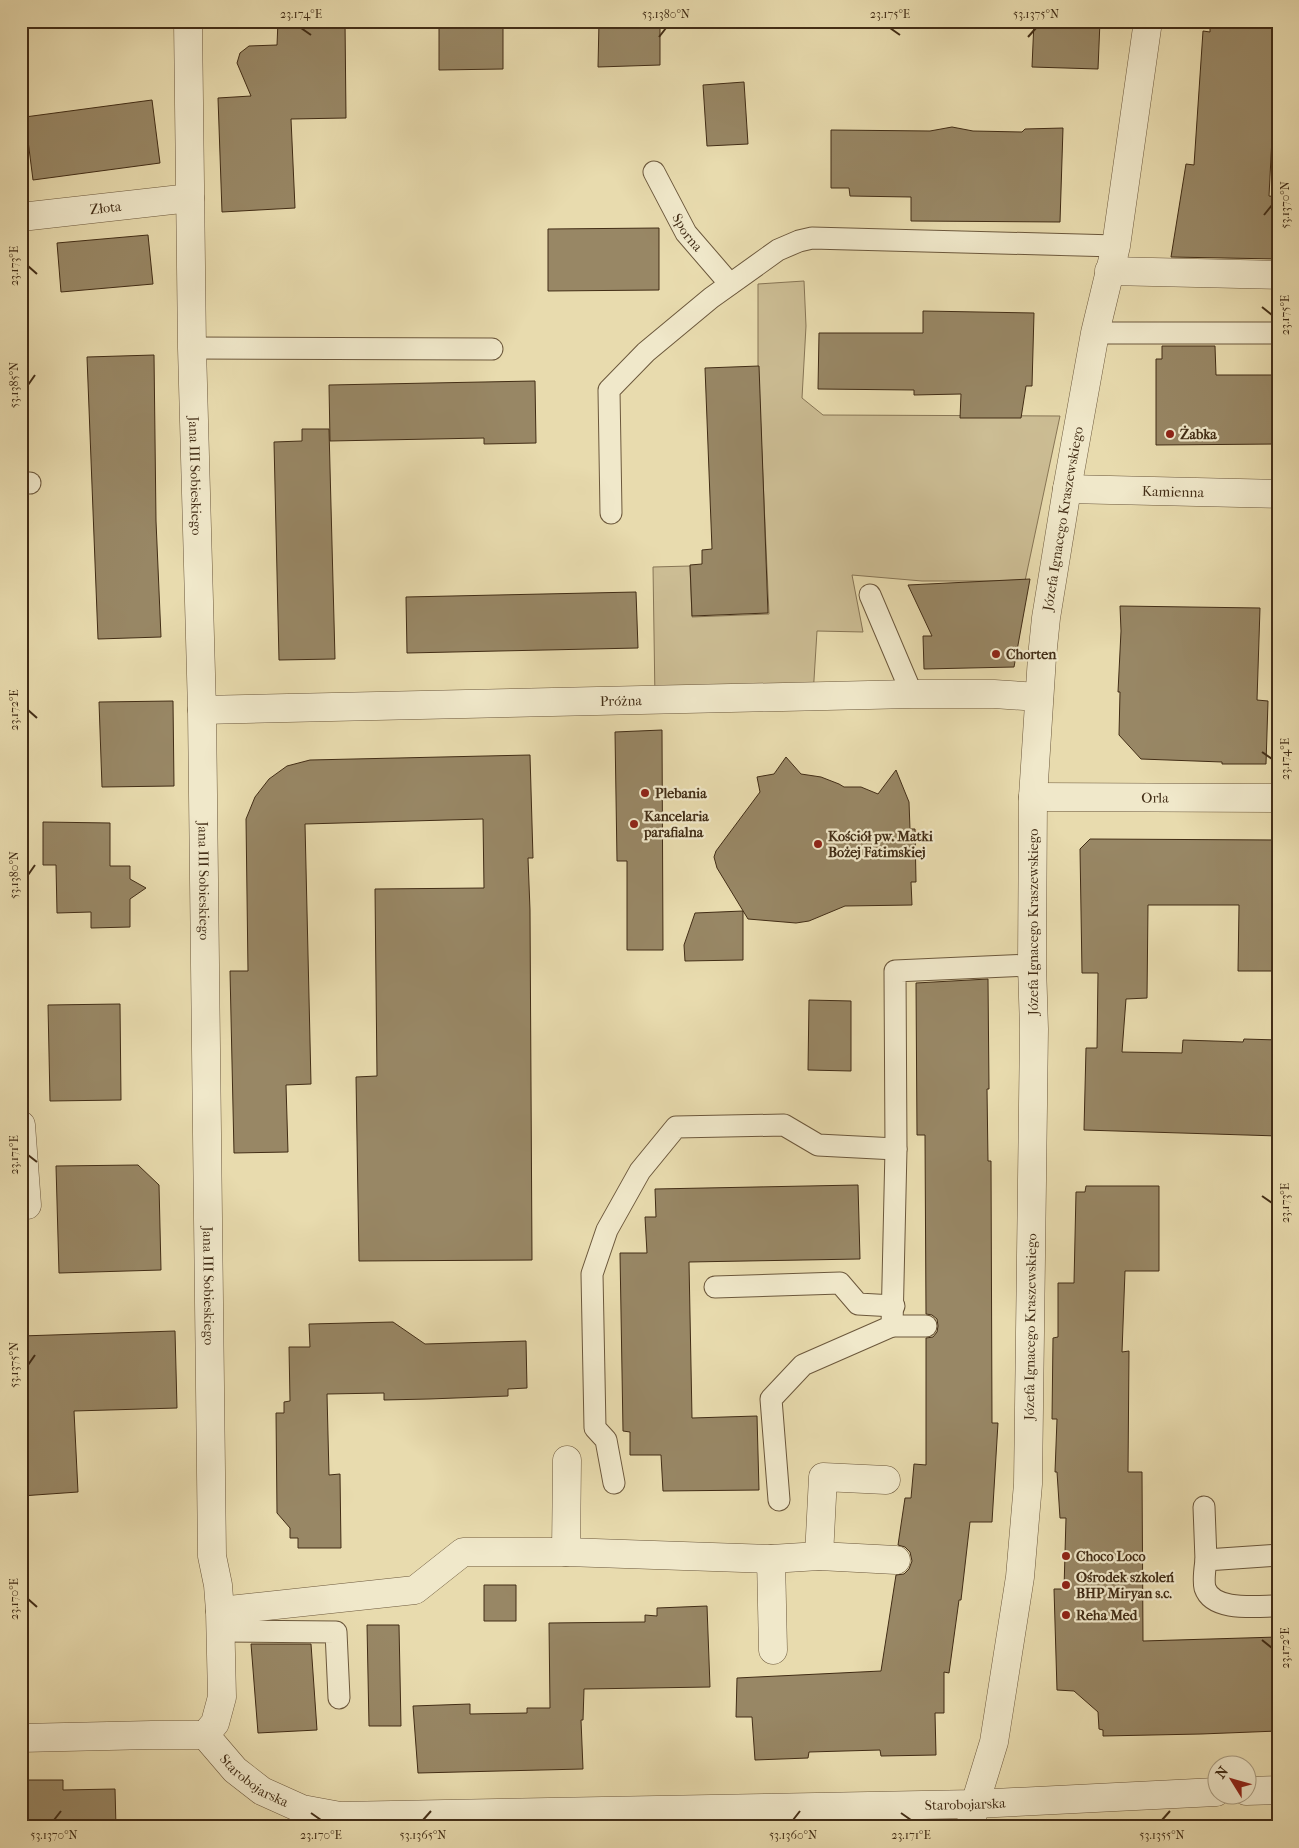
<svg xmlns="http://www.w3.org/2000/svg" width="1299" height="1848" font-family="'IM FELL French Canon',serif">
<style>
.green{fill:#ccbd94;stroke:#877555}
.building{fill:#988765;stroke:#422d16}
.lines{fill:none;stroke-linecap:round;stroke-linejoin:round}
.lane-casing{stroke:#6c583c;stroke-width:23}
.street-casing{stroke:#6c583c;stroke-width:29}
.lane{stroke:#f0e8ca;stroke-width:21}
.street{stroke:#f0e8ca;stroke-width:28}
.ticks{fill:none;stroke:#422d16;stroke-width:2}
.poi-dot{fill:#8f2418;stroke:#f0e8ca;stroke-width:2}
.labels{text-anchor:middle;stroke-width:4.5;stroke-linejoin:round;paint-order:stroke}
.street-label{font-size:14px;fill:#422d16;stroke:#f0e8ca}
.poi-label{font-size:14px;font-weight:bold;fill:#422d16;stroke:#f0e8ca;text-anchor:start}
.neatline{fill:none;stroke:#422d16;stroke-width:2}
.ticks-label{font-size:12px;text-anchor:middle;fill:#422d16}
</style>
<rect width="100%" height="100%" fill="#e8dbae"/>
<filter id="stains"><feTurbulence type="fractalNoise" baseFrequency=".004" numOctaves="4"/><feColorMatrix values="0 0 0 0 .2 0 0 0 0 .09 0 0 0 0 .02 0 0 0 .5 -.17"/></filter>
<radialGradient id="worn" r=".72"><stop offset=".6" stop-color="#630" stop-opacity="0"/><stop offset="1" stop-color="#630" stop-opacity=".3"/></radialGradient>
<path class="green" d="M 804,281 L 806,326 L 802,398 L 823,415 L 1060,416 L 1025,581 L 922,581 L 852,575 L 863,632 L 817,631 L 813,696 L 655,700 L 653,567 L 690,566 L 692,617 L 769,614 L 758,366 L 758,284 Z"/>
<path class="building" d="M 278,21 L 345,21 L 346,118 L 291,119 L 295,208 L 222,212 L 218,98 L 251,96 L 237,63 L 240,53 L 249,46 L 277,45 Z
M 439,21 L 503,21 L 503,69 L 439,70 Z
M 599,21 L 660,21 L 660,65 L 598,67 Z
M 1034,21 L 1100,21 L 1098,69 L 1032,67 Z
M 1210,21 L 1278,21 L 1269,196 L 1278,197 L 1278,259 L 1171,257 L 1186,164 L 1194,165 L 1203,31 L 1210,32 Z
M 744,82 L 748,144 L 707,146 L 703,85 Z
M 152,100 L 160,163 L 33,180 L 25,117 Z
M 952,127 L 973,131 L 1022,132 L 1025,129 L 1063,128 L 1060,222 L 911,221 L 911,197 L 850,196 L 849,188 L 831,188 L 831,130 L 930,131 Z
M 659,228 L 659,290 L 548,291 L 548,229 Z
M 148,235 L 153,284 L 61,292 L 57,243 Z
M 923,311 L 1034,313 L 1032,386 L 1026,386 L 1021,418 L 960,418 L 961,394 L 914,395 L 914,390 L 818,389 L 819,333 L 923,333 Z
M 1162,346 L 1215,346 L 1216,375 L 1278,375 L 1278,444 L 1156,445 L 1156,359 L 1162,359 Z
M 154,355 L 156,521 L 161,637 L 98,639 L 87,357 Z
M 759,366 L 768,613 L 692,616 L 690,565 L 702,564 L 702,550 L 712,549 L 705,368 Z
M 535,381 L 536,443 L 484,444 L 484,438 L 330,441 L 329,385 Z
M 302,429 L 329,429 L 335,659 L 279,660 L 274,442 L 302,441 Z
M 1030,579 L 1014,667 L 924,669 L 923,636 L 932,636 L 908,585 Z
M 636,592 L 638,648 L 407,653 L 406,597 Z
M 1120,606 L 1260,608 L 1257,700 L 1268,701 L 1266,764 L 1222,764 L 1222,762 L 1141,759 L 1119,735 L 1120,692 L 1118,692 L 1121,631 Z
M 173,701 L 174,786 L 102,787 L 99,702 Z
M 662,730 L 663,950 L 627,950 L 627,861 L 617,861 L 615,732 Z
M 530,755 L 533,858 L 528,858 L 530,910 L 532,1260 L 359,1261 L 356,1077 L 377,1076 L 375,889 L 484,888 L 483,819 L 305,824 L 311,1084 L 286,1085 L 288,1152 L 234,1153 L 230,971 L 248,971 L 246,819 L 255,797 L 269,779 L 287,766 L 310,760 Z
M 786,757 L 801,774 L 821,777 L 839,784 L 844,787 L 861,787 L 878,794 L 896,770 L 909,802 L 910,829 L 915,829 L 916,882 L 911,882 L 912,905 L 845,906 L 809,921 L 796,923 L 748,919 L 717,868 L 714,857 L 716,851 L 760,792 L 757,777 L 774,774 Z
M 43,822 L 110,823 L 110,866 L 130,866 L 130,879 L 146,888 L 130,899 L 130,927 L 91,928 L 91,912 L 57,913 L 56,865 L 43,865 Z
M 1090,839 L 1278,840 L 1278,971 L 1238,971 L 1239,905 L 1148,905 L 1147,998 L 1126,999 L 1122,1052 L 1182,1053 L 1183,1040 L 1243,1042 L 1244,1039 L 1278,1040 L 1278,1136 L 1084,1130 L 1086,1048 L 1097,1048 L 1098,973 L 1082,973 L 1080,849 Z
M 743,911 L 743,960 L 685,961 L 684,945 L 695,913 Z
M 988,979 L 989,1089 L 987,1089 L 988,1161 L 991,1161 L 992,1423 L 998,1423 L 992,1522 L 970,1522 L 961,1600 L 959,1600 L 949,1673 L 944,1672 L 944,1713 L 935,1713 L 936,1755 L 881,1756 L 880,1750 L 809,1752 L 808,1758 L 755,1760 L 752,1717 L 736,1717 L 737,1678 L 881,1671 L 896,1575 L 904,1574 L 909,1569 L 912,1561 L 910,1552 L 905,1547 L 898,1545 L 905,1498 L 911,1498 L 914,1464 L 926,1465 L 926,1338 L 933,1337 L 937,1332 L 938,1326 L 937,1319 L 932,1315 L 926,1314 L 925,1135 L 917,1135 L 916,983 Z
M 809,1000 L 851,1001 L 851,1071 L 808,1070 Z
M 120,1004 L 121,1100 L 50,1101 L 48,1005 Z
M 138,1165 L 159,1185 L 161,1270 L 59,1273 L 56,1166 Z
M 858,1185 L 860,1259 L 689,1262 L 692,1418 L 757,1416 L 759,1490 L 663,1491 L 661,1455 L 630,1455 L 630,1432 L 623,1431 L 620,1253 L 647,1253 L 645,1217 L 656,1217 L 655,1189 Z
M 1086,1186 L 1159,1186 L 1159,1271 L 1125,1271 L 1122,1352 L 1129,1351 L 1128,1472 L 1142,1472 L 1143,1641 L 1278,1637 L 1278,1731 L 1201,1734 L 1103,1736 L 1103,1730 L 1099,1729 L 1098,1712 L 1074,1691 L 1057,1690 L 1054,1589 L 1064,1589 L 1066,1518 L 1060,1518 L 1057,1472 L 1055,1472 L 1057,1419 L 1052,1419 L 1053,1338 L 1058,1337 L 1058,1283 L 1074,1283 L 1076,1192 L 1085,1192 Z
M 393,1322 L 425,1344 L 526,1341 L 527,1388 L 508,1389 L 508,1396 L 429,1399 L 384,1400 L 384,1393 L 327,1394 L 329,1475 L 340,1474 L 341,1548 L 298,1548 L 298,1538 L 290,1538 L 290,1528 L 277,1513 L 276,1413 L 284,1413 L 284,1402 L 290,1401 L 289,1347 L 310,1347 L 309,1324 Z
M 175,1331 L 177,1408 L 74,1411 L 78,1492 L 21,1496 L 21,1336 Z
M 484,1585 L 516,1585 L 516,1621 L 484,1621 Z
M 707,1606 L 710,1687 L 584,1689 L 583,1720 L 581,1720 L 583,1769 L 418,1773 L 413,1706 L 470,1704 L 470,1714 L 527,1713 L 527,1708 L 550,1708 L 549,1623 L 645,1622 L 645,1615 L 657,1616 L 657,1608 Z
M 367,1625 L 399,1625 L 401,1726 L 369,1726 Z
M 251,1644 L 311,1644 L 317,1730 L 258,1733 Z
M 21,1780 L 63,1780 L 63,1790 L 115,1789 L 116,1827 L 21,1827 Z"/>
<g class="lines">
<defs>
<g id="lane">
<path id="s1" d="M 654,172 L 686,233 L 730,284"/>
<path d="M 1095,333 L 1278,333"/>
<path d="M 192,348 L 492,349"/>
<path d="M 21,483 L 30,483"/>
<path d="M 611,513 L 609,390 L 646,352 L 711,298 L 778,250 L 799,241 L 812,238 L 1116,246"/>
<path d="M 870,595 L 912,694"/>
<path d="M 715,1287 L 840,1283 L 858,1304 L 894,1306"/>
<path d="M 892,1326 L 926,1326"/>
<path d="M 614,1483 L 606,1440 L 595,1428 L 592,1274 L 607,1230 L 640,1171 L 676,1127 L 784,1125 L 818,1145 L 896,1149"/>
<path d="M 779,1500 L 771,1399 L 803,1365 L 892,1326 L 896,1149 L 895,971 L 1032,965"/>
<path d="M 1204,1507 L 1206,1560"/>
<path d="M 1278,1555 L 1206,1560 C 1205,1568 1203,1580 1205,1588 C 1213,1612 1257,1606 1278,1606"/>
<path d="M 221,1631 L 336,1632 L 339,1698"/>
</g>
<g id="street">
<path id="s2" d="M 188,21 L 192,348 L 202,710 L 212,1556 L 218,1585 L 220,1611 L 222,1697 L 215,1723 L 205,1735"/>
<path id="s3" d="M 21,217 L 190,198"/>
<path d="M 1109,271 L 1278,275"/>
<path id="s4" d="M 1067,489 L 1278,494"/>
<path id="s5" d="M 202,710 L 912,694 L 994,694 L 1039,697"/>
<path id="s6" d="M 1033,797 L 1278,798"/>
<path d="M 21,1125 L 27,1205"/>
<path d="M 566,1552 L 567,1460"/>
<path d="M 819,1556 L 823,1477 L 886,1480"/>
<path d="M 771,1559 L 773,1650"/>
<path d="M 220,1611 L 415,1590 L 463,1552 L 566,1552 L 771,1559 L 819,1556 L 896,1560"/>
<path id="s7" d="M 21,1738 L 152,1735 L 205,1735 L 235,1770 L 262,1791 L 302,1809 L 340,1816 L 975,1804 L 1216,1792"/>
<path d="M 1246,1791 L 1278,1790"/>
<path id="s8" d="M 970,1827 L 975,1804 L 994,1742 L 1020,1577 L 1028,1484 L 1034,1029 L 1032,965 L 1033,797 L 1042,657 L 1046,618 L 1067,489 L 1095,333 L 1116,246 L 1148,21"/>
</g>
</defs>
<use href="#lane" class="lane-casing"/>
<use href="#street" class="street-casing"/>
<use href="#lane" class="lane"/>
<use href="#street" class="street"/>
</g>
<path class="ticks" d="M 301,28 L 311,35M 890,28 L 900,35M 659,37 L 666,28M 1028,37 L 1036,28M 1264,215 L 1272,205M 28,266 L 37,274M 1262,307 L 1272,315M 28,385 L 35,375M 28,710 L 37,718M 1262,752 L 1272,759M 28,875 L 35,865M 28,1155 L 37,1162M 1262,1196 L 1272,1203M 28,1365 L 35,1355M 28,1599 L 37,1607M 1262,1640 L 1272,1648M 311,1813 L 321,1820M 901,1813 L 911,1820M 54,1820 L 61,1811M 423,1820 L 431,1811M 793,1820 L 800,1811M 1162,1820 L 1170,1811"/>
<g class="poi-dot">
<circle cx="1170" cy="434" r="5"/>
<circle cx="996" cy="654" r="5"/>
<circle cx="645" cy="793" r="5"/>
<circle cx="634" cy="824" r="5"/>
<circle cx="818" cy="844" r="5"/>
<circle cx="1066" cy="1556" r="5"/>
<circle cx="1066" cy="1585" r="5"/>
<circle cx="1066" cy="1615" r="5"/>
</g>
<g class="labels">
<g class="street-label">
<text dy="5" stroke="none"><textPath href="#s3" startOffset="85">Złota</textPath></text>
<text dy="5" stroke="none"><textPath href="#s1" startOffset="69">Sporna</textPath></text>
<text dy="5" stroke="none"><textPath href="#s2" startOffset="455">Jana III Sobieskiego</textPath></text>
<text dy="5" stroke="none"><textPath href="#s4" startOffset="106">Kamienna</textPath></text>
<text dy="5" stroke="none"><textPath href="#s8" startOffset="1316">Józefa Ignacego Kraszewskiego</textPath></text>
<text dy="5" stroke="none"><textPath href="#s5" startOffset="419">Próżna</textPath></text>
<text dy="5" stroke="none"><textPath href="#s6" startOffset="122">Orla</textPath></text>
<text dy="5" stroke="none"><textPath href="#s2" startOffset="860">Jana III Sobieskiego</textPath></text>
<text transform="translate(1033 922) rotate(-90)" y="5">Józefa Ignacego Kraszewskiego</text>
<text dy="5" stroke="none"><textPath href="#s2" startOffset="1265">Jana III Sobieskiego</textPath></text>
<text dy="5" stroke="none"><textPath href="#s8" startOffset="506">Józefa Ignacego Kraszewskiego</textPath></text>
<text dy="5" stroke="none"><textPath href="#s7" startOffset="252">Starobojarska</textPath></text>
<text dy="5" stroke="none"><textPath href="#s7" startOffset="972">Starobojarska</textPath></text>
</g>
<g class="poi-label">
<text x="1180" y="439">Żabka</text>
<text x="1006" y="659">Chorten</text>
<text x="655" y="798">Plebania</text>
<text x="644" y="821">Kancelaria<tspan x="644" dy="16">parafialna</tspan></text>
<text x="828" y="841">Kościół pw. Matki<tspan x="828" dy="16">Bożej Fatimskiej</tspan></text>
<text x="1076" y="1561">Choco Loco</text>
<text x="1076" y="1582">Ośrodek szkoleń<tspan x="1076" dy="16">BHP Miryan s.c.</tspan></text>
<text x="1076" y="1620">Reha Med</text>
</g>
</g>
<rect width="1299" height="1848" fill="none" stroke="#e8dbae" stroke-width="55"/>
<g transform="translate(1232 1780) rotate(307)"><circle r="24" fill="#f0e8ca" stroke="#aa9d82"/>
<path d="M0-4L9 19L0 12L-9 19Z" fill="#8f2418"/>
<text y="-8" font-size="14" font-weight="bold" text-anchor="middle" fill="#422d16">N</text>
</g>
<rect x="28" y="28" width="1244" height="1792" class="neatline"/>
<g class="ticks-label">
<text x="301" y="18">23.174°E</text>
<text x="666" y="18">53.1380°N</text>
<text x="890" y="18">23.175°E</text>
<text x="1036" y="18">53.1375°N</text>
<text transform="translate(1285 205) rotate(-90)" y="4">53.1370°N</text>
<text transform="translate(14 266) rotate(-90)" y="4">23.173°E</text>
<text transform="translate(1285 315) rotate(-90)" y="4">23.175°E</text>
<text transform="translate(14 385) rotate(-90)" y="4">53.1385°N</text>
<text transform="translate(14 710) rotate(-90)" y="4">23.172°E</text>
<text transform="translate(1285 759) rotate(-90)" y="4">23.174°E</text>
<text transform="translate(14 875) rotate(-90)" y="4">53.1380°N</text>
<text transform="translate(14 1155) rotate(-90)" y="4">23.171°E</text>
<text transform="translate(1285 1203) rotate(-90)" y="4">23.173°E</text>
<text transform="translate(14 1365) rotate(-90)" y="4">53.1375°N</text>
<text transform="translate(14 1599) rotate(-90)" y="4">23.170°E</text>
<text transform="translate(1285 1648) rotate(-90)" y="4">23.172°E</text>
<text x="54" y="1839">53.1370°N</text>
<text x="321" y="1839">23.170°E</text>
<text x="423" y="1839">53.1365°N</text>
<text x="793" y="1839">53.1360°N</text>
<text x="911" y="1839">23.171°E</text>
<text x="1162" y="1839">53.1355°N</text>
</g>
<rect width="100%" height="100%" filter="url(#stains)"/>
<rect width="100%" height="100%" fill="url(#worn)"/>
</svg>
